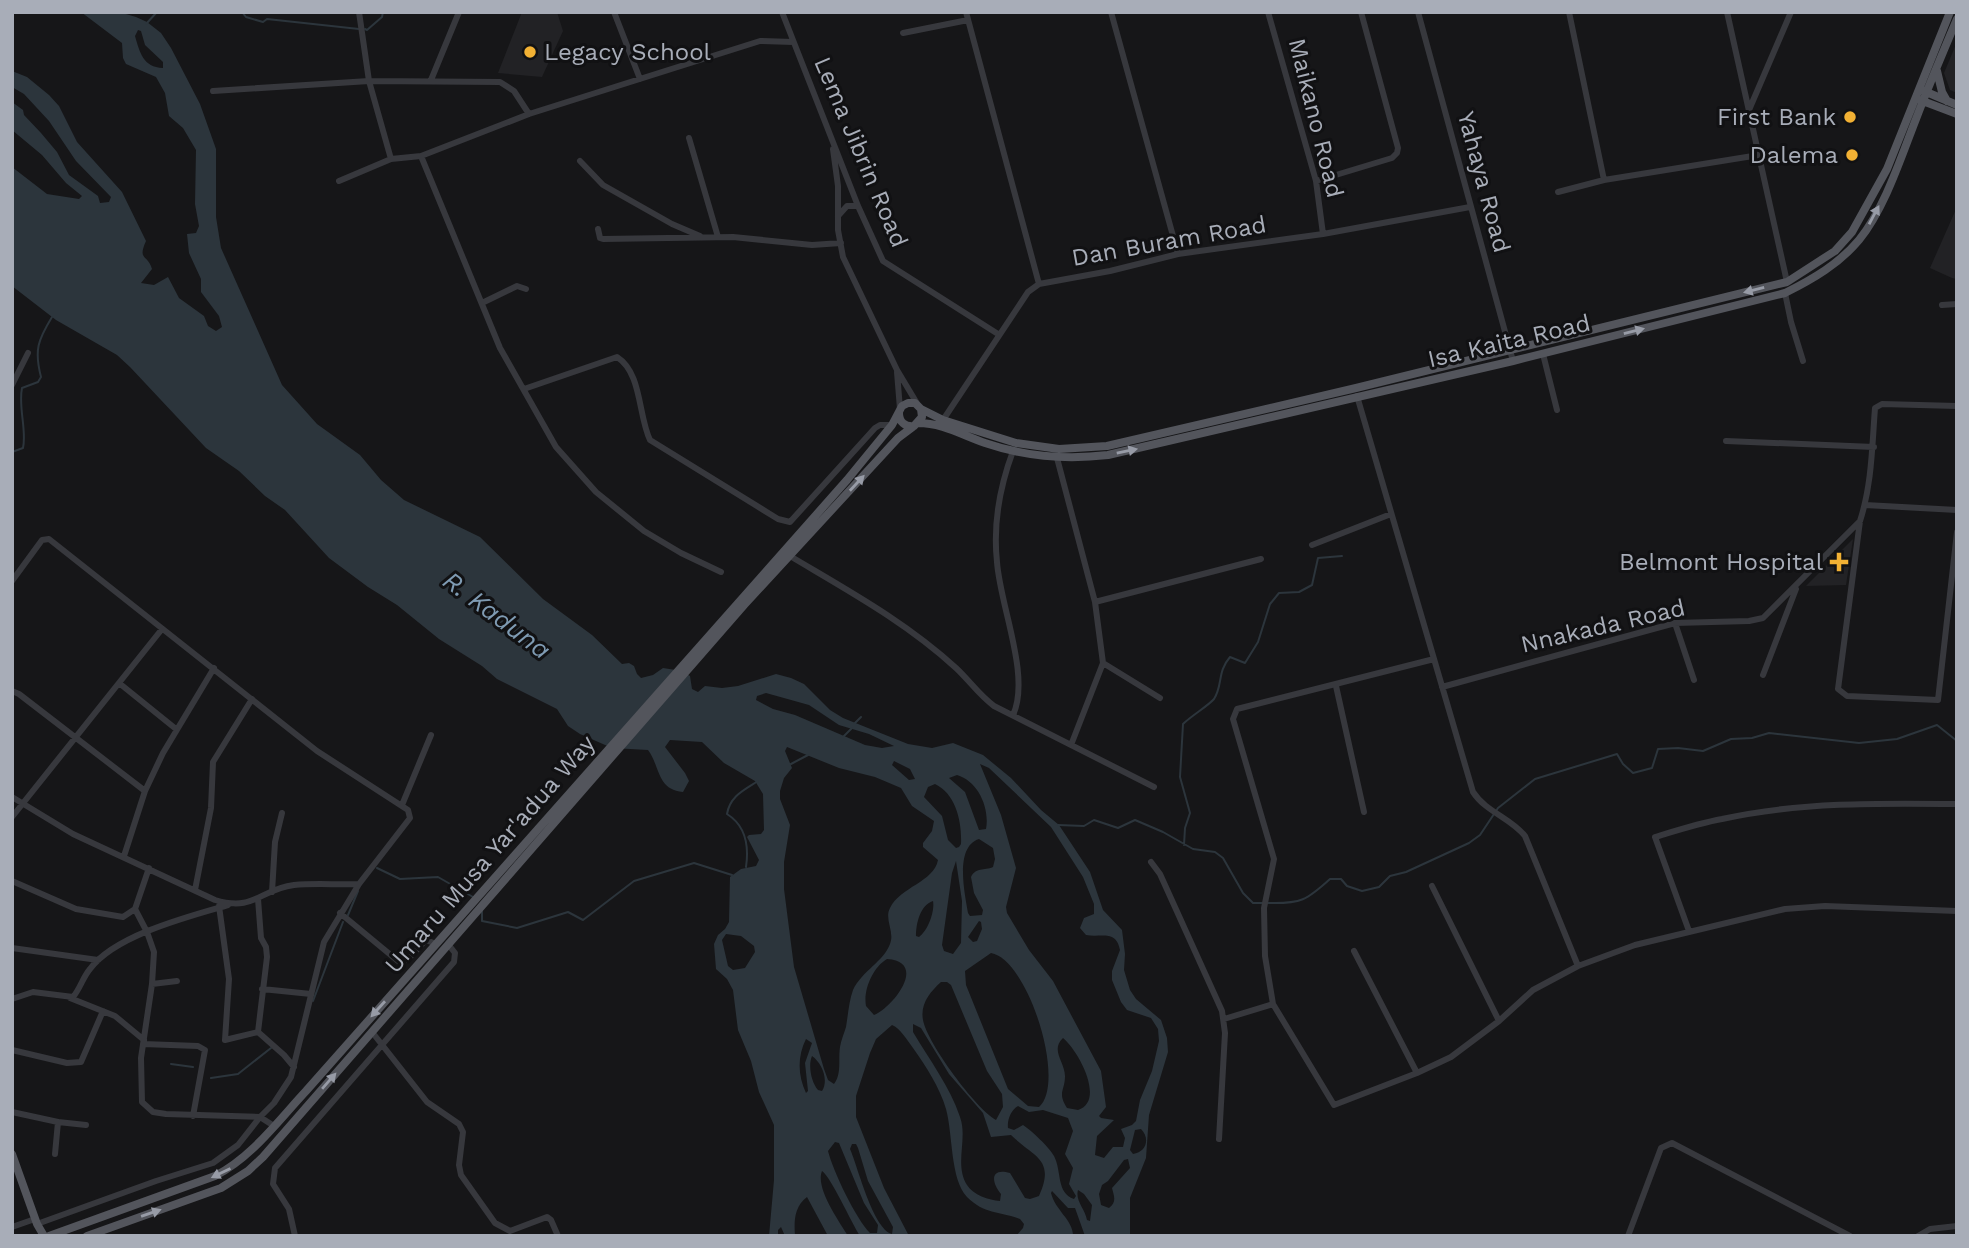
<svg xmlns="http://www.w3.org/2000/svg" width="1969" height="1248" font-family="'Work Sans',sans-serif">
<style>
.built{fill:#222225}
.water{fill:#2c353c;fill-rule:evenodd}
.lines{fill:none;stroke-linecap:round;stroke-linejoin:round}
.stream{stroke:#2c353c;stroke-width:2}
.minor{stroke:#37383d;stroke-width:6}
.major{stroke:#53555c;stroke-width:8}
.oneway{fill:#979ba6}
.poi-dot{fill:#f2b134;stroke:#111113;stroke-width:2.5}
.labels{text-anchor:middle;stroke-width:6;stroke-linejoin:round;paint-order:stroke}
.poi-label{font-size:24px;fill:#a8adb8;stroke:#111113;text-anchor:end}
.street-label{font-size:24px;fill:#a8adb8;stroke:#111113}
.water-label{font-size:26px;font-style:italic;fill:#7f9bb3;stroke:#111113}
</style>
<rect width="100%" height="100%" fill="#161618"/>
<path class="built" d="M 522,12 L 557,12 L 563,31 L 542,77 L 498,73 Z
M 1957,42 L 1957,93 L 1950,90 L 1944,73 Z
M 1957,207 L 1957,279 L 1952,278 L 1930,268 Z
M 1853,539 L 1846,585 L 1806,586 Z"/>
<path class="water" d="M 81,12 L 119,12 L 136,17 L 147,22 L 161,33 L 171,48 L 200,104 L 216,149 L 216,217 L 221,248 L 282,385 L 317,424 L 360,455 L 381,480 L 404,500 L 480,537 L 543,599 L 592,635 L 622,664 L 629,663 L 634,666 L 637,674 L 641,678 L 653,675 L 663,668 L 682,671 L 690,676 L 692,689 L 698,692 L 705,686 L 722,688 L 738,686 L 776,674 L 791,678 L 804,684 L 830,710 L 843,718 L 908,744 L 932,748 L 953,743 L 983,755 L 1011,778 L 1041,810 L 1059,825 L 1090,872 L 1103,910 L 1122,930 L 1125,954 L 1124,970 L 1130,990 L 1136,999 L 1161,1020 L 1167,1038 L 1168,1052 L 1149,1115 L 1146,1158 L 1130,1198 L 1130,1236 L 1085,1236 L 1075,1208 L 1068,1208 L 1052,1191 L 1051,1193 C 1055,1210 1073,1220 1073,1236 L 1016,1236 L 1023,1228 L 1024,1224 L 1020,1219 C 1000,1211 985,1215 967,1197 C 950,1179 953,1134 946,1109 C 940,1088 926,1066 913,1048 C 907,1040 900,1028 892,1025 L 876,1039 L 870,1053 L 856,1096 L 856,1117 L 884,1188 L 909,1236 L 860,1236 C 851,1222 831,1177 822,1171 C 815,1188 839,1221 848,1236 L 828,1236 L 807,1197 C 794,1207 794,1221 795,1236 L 785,1236 L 781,1227 L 778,1230 L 778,1236 L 769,1236 L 774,1180 L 774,1125 L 759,1092 L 751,1061 L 738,1030 L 733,990 L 727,979 L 716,969 L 714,944 L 718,935 L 725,929 L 729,922 L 730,877 L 741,869 L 756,866 L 759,860 L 747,837 L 749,835 L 761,834 L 764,830 L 763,794 L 755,781 L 724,763 L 702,742 L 670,740 L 665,747 L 685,773 L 689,781 L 683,792 C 657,790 660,766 648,750 L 612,748 L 580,734 L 568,726 L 557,709 L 497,679 L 482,666 L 439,639 L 397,605 L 368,587 L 329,558 L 285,510 L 265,496 L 239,471 L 206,448 L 130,367 L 117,355 L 56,320 L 12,286 L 12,167 L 47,194 L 79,199 L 82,196 L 66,183 L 42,155 L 12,130 L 12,102 L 23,110 L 24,115 L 41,133 L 57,152 L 69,175 L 98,196 L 100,203 L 109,202 L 111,197 L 76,161 L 49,121 L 24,94 L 12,87 L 12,71 L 27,77 L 49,95 L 59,106 L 77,142 L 122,192 L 146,241 C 137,261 148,254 152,269 L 141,283 L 154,285 L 168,277 L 179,298 L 204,316 L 208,326 L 216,331 L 222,327 L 219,316 L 201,292 L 201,279 L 189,253 L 187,234 L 196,233 L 199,226 L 195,204 L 196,150 L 183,128 L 169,116 L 165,93 L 156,77 L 126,64 L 123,58 L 122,43 ZM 138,30 L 141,31 L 145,45 L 163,62 L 163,68 C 143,67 140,53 135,36 ZM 766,693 L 809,705 L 839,725 L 869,734 L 894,746 L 882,748 L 865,745 L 795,715 L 773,709 L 756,700 L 757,696 ZM 787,747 L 839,768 L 875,777 L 901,788 L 912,806 L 934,821 L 932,831 L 923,843 L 923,847 L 938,860 C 934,882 900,887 890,908 C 884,919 895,932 890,944 C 884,961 862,971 853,990 C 849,1001 848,1015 846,1027 C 844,1034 841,1040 840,1047 C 838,1060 842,1073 834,1084 L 828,1080 L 824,1069 L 794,967 L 784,889 L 784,862 L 790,825 L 780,799 L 780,791 L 784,778 L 792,768 L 785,751 ZM 894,761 L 910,769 L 915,779 L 909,780 L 892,765 ZM 980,764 L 989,768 L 1051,827 L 1083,877 L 1094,904 L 1094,914 L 1084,918 L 1080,928 L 1086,935 C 1101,938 1116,929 1120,950 L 1112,971 L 1112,980 L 1121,1002 L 1127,1010 L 1151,1018 L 1158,1029 L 1159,1041 L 1152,1071 L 1140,1100 L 1136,1121 L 1132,1125 L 1121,1129 L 1125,1138 L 1123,1147 L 1113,1147 L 1104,1158 L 1095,1155 L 1097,1136 L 1114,1120 L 1101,1118 L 1099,1116 L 1106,1107 L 1101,1071 L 1053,981 L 1029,950 L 1007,913 L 1006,907 L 1016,868 L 1001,815 ZM 957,775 C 978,781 990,808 986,829 L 979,830 L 965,792 L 949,778 ZM 935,784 C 956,794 962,822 961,844 L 959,847 L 956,848 L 948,840 L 942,816 L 924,797 L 928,787 ZM 979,839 L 993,848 L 995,859 L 993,867 C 984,871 976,867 971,877 L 974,893 L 983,910 L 982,915 L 970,916 L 968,913 C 965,894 954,847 979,839 ZM 956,861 L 962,901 L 961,943 L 953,954 L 944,951 L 942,945 L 952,873 ZM 933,901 C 935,911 928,931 919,937 L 916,936 C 916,924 920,905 933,901 ZM 979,921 L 981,922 L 982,929 L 977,941 L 973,942 L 968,937 ZM 726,934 L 741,936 L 754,946 L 755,952 L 745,968 L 733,970 L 728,966 L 722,940 ZM 991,953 C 1028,959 1067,1083 1039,1107 L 1028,1106 L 1008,1089 L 966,985 L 965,971 ZM 887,959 C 929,962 892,1008 874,1015 L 866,1006 C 863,990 873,967 887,959 ZM 941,982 L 947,982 L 951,985 L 987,1071 L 1002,1094 L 1003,1107 L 996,1120 C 976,1109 927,1043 923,1020 C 920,1004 930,992 941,982 ZM 913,1024 L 921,1028 L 949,1074 L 983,1113 L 991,1137 L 1011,1135 C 1033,1157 1056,1158 1039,1196 L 1030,1199 L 1025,1198 L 1010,1173 C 990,1167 991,1182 1001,1194 L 1000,1201 C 989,1200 973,1195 967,1185 C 954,1164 968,1139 960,1117 C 950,1087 929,1059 913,1032 ZM 1063,1038 C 1078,1050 1106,1101 1078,1110 L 1067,1108 C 1057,1092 1065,1091 1065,1076 C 1065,1062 1050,1050 1063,1038 ZM 806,1039 L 812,1043 L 805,1063 L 808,1091 L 806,1093 C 798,1076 797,1057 806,1039 ZM 812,1056 C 822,1063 829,1080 822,1091 L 818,1090 C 811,1082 808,1065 812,1056 ZM 1018,1106 L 1029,1112 L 1043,1110 L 1068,1118 L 1073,1131 L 1065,1154 L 1073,1168 L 1069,1184 L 1076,1196 L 1074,1199 C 1056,1193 1062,1171 1054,1156 C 1049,1147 1032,1131 1023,1125 L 1014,1130 L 1008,1128 C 1007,1120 1011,1110 1018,1106 ZM 1141,1129 C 1150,1138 1147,1152 1133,1154 L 1130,1150 L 1135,1130 ZM 835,1142 L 839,1143 L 864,1203 L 878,1225 L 877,1233 L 870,1233 C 856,1219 833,1171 828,1151 ZM 852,1144 L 856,1144 L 858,1148 L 868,1181 L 893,1227 L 892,1234 C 873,1229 858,1167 850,1149 ZM 1128,1159 L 1130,1168 L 1112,1188 C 1114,1196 1117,1202 1109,1208 L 1101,1205 L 1099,1194 L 1102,1185 L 1108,1181 L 1124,1160 ZM 1078,1190 L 1084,1194 L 1092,1205 L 1090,1221 L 1087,1220 C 1085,1209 1075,1201 1078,1190 Z"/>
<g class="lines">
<path class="stream" d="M 242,12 L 246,17 L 263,22 L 267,19 L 359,29
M 146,24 L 157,12
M 365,29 L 367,30 L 382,17 L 383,12
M 12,452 L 23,448 C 27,430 18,407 22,388 L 38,382 L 41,377 C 34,350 38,340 52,317
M 855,723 L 861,717
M 844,736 L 852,728
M 791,764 L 808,755
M 1058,825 L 1084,826 L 1094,820 L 1118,828 L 1135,820 L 1163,832 L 1193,849 L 1215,852 L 1223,858 L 1243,893 L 1253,903 L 1263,903
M 1184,845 L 1185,828 L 1190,813 L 1180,777 L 1183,724 C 1191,716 1208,706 1214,699 C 1223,685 1217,672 1230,657 L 1245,663 L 1258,642 L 1270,604 L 1279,593 L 1299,592 L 1312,585 L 1318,558 L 1342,556
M 746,867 C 749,847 746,826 727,814 C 730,796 744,790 758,781
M 377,868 L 400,879 L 438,877 L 473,897
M 1268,903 C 1301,904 1307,900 1330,879 L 1341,879 L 1347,886 L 1362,891 L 1379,887 L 1390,876 L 1406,872 L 1469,843 L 1480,835 L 1498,808 L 1535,779 L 1617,754 L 1623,764 L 1633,773 L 1652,768 L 1658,749 L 1678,748 L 1703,751 L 1731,739 L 1752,738 L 1769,733 L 1859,743 L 1897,739 L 1937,725 L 1957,741
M 482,909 L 482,921 L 517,928 L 568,912 L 583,920 L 634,881 L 694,863 L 732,875
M 348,915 L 358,891
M 313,1001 L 343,922
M 171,1064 L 193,1067
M 211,1078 L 238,1074 L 271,1048"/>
<path class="minor" d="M 359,12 L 369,81 L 391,159
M 614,12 L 640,79
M 782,12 L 858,206 L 883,261 L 998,334
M 966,12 L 1039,284
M 1111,12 L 1178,254
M 1268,12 L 1316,181 L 1323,234
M 1418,12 L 1513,361
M 1569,12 L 1604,180
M 1727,12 L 1787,282
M 903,33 L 968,20
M 431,80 L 459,12
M 213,91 L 369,81 L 500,82 L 514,91 L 529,114
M 1749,110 L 1791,12
M 689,138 L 718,237
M 833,149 L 838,186 L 838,230 L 843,257 L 897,370 L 918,405
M 421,156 L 500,348 L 556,447 L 596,492 L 644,531 L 681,553 L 721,572
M 580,161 L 603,185 L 672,224 L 700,236
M 339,181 L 391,159 L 421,156 L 529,114 L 760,41 L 793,42
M 1316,181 L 1392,158 L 1397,153 L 1398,148 L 1361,12
M 1558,192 L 1604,180 L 1759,155
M 838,216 L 847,206 L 858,206
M 598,229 L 600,238 L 603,239 L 733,237 L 812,245 L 841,243
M 1785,293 L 1791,322 L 1803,361
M 482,303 L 517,286 L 526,289
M 1942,305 L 1957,304
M 1543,354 L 1557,410
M 897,372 L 900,409
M 12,385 L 28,353
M 524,389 L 617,357 C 642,373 638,415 650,440 L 778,519 L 790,522 L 875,428 L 880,425 L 892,425
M 1357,396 L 1473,792 C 1486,812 1511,818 1525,836 L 1578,966
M 1957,406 L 1882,404 L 1875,408 C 1872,446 1872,484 1860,521 L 1838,689 L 1847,696 L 1938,700 L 1957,532
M 943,420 L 1028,292 L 1039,284 L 1110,271 L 1178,254 L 1323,234 L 1470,207
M 1726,441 L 1874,447
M 1057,458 L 1095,602 L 1103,663 L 1071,745
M 1865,505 L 1957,510
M 1312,545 L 1391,514
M 790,556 C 847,590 906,622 956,668 C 969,680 979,695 994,706 L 1154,787
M 12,581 L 42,540 L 49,539 L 317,751 L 408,810 L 410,818 L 359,884 L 324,942 L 291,1077 L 274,1103 L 260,1117 L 274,1126
M 1095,602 L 1261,559
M 1675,623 L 1694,680
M 1434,659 L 1237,709 L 1233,719 L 1274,859 L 1264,908 L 1265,956 L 1273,1004 L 1334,1105 L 1417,1073 L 1451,1057 L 1499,1021 L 1533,990 L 1578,966 L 1635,945 L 1785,909 L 1825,906 L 1957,911
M 1103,663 L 1160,698
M 1763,675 L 1796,589
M 119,683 L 176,729
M 1336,686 L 1364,812
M 1442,687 L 1675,623 L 1749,621 L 1763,618 L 1860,521
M 12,691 L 19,694 L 145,791
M 1013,715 C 1031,676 1000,606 997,562 C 993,525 1000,486 1013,451
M 12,797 L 73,834 L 215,900 C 255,912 260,889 294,885 C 315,883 338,885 359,884
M 402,805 L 431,735
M 12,817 L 162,629
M 124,856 L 145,791 L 163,753 L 214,668
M 1151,862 L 1160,874 L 1222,1011 L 1225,1033 L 1219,1139
M 12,881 L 76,909 L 123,917 L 135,909 L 149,868
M 1432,886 L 1499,1021
M 195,890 L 211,808 L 213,762 L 252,699
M 272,892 L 275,842 L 282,813
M 258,899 L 261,938 L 266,947 L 267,957 L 258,1032
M 219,906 L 229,979 L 225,1040 L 258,1032
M 340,913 L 398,961 L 407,960 L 426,940 L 436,944
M 1689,931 L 1655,837 C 1678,830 1700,823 1722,819 C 1799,802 1879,803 1957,804
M 12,948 L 98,960
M 1354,951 L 1417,1073
M 152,984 L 177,981
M 262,989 L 311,994
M 70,998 L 115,1016 L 144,1040
M 12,999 L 33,992 L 73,997 C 80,989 83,977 90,969 C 115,935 190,916 228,905
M 1224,1019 L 1273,1004
M 258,1032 L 284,1055 L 294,1067
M 372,1032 L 427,1102 L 459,1124 L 463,1132 L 459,1165 L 461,1175 L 495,1223 L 510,1231 L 547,1217 L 551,1220 L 558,1236
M 143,1044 L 198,1046 L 205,1050 L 193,1116
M 12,1050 L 67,1063 L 81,1062 L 103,1011
M 12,1112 L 58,1122 L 55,1154
M 58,1122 L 86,1125
M 37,1224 L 156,1181 L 213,1163 L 238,1145 L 260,1117 L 166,1114 L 153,1112 L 142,1102 L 141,1058 L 152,984 L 154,952 L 147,932 L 135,909
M 12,1227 L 32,1220
M 295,1236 L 289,1209 L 273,1184 L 275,1168 L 454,962 L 455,953 L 448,944
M 1628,1236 L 1661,1148 L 1672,1143 L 1850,1236
M 1918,1236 L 1930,1229 L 1957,1226"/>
<path class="major" d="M 1937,71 L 1942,92 L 1947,101
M 1924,91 L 1957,105
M 1920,100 L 1957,114
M 921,409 L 943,420 L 1016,443 L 1059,449 L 1107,446 L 1356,388 L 1787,282 L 1835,251 L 1852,232 L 1887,169 L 1950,12
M 918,423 C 942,423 962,435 985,443 C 1026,457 1065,460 1108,455 L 1513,361 L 1785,293 C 1813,279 1839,264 1859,240 C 1885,208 1901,157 1916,119 C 1929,85 1943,52 1957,19
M 12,1154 L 37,1224 L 44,1236
M 49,1236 L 215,1176 C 252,1157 278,1121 306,1091 L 847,480 L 892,425 L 902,406 L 908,403 L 915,403 L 921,409 L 922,417 L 914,426 C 905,427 899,422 899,413
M 87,1236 L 221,1188 L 248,1171 L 263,1157 L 744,605 L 898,438 L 914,426"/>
</g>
<defs><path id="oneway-solid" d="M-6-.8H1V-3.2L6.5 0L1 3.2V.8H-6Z" transform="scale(1.75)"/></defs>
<g class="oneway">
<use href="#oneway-solid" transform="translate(1874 215) rotate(-62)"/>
<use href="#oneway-solid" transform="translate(1754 290) rotate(166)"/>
<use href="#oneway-solid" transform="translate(1634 331) rotate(-14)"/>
<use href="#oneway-solid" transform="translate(1127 451) rotate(-12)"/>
<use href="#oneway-solid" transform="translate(857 483) rotate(-47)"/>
<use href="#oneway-solid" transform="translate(378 1009) rotate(132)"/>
<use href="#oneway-solid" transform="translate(329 1081) rotate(-49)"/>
<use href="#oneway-solid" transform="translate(221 1173) rotate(154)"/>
<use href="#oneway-solid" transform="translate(151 1213) rotate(-19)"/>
</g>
<g class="poi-dot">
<circle cx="530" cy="52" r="7"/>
<circle cx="1850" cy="117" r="7"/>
<circle cx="1852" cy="155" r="7"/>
<path d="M1835.5 551.5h7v7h7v7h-7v7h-7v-7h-7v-7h7z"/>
</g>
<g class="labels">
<g class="poi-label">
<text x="544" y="60" text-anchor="start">Legacy School</text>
<text x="1836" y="125">First Bank</text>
<text x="1838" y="163">Dalema</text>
<text x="1823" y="570">Belmont Hospital</text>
</g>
<g class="street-label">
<text transform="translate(1316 118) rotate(76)" y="8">Maikano Road</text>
<text transform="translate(861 152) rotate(67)" y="8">Lema Jibrin Road</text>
<text transform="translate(1484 182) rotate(75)" y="8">Yahaya Road</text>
<text transform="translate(1169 241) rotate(-10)" y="8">Dan Buram Road</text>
<text transform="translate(1509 341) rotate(-13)" y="8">Isa Kaita Road</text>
<text transform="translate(1603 626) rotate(-13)" y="8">Nnakada Road</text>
<text transform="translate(490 854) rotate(-49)" y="8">Umaru Musa Yar'adua Way</text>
</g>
<g class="water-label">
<text transform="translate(497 615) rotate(37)" y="9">R. Kaduna</text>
</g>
</g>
<rect width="1969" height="1248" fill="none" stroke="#a8adb8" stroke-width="28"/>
</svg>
